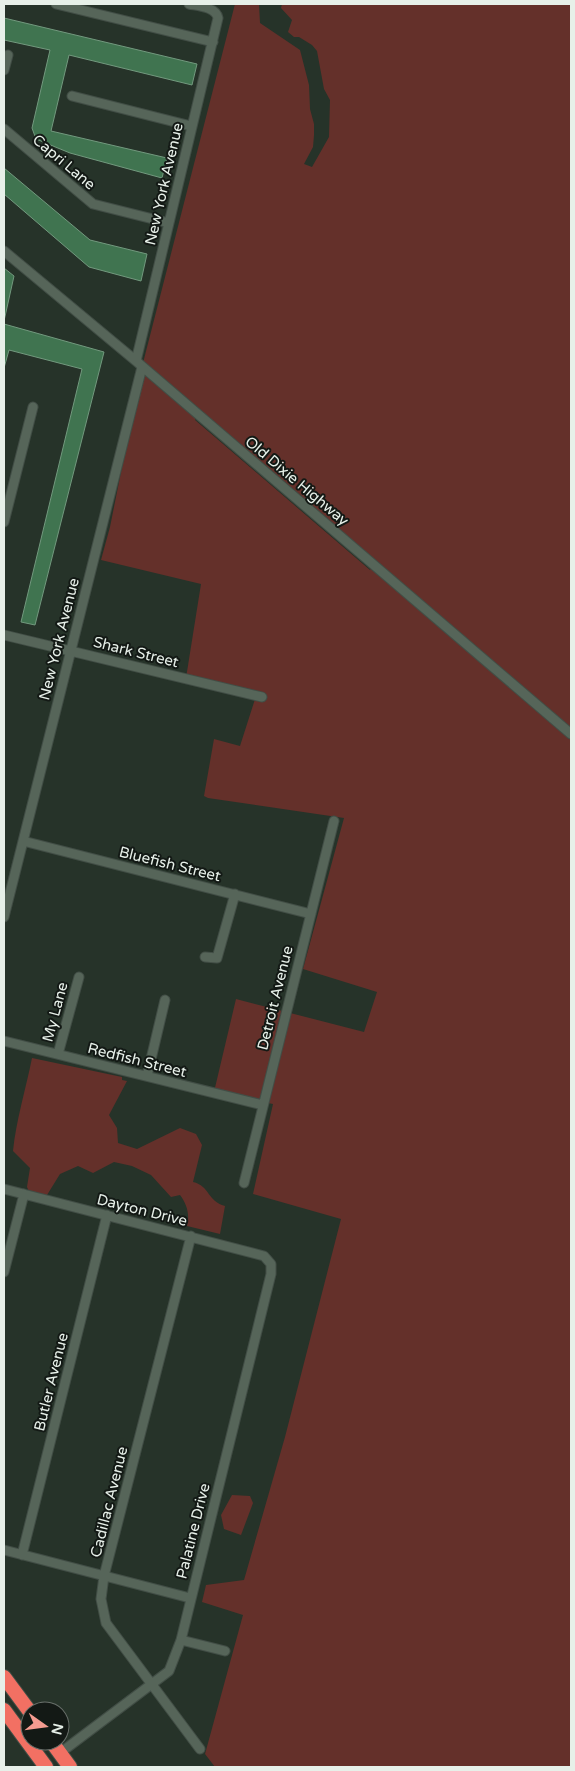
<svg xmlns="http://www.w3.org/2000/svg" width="575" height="1771" font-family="'Varela Round',sans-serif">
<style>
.green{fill:#64302a}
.water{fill:#407450;stroke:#72997e}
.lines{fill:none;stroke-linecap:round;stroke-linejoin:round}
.minor-casing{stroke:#424e46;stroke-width:11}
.highway-casing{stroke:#424e46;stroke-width:16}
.minor{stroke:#566559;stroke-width:9}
.highway{stroke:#f27063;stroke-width:14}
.labels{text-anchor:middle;stroke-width:4;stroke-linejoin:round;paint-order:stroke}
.street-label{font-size:15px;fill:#e7f0e9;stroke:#131915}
</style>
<rect width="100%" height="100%" fill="#263329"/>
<path class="green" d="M 235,4 L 259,4 L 260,23 L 300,50 L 309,85 L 310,109 L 314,124 L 314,135 L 313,147 L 304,164 L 312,167 L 329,137 L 330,100 L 324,89 L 317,51 L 312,45 L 299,37 L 294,37 L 288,32 L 292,20 L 281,8 L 282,4 L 571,4 L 571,729 L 143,363 Z
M 145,374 L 196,418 L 195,420 L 370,570 L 371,568 L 571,738 L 571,1767 L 215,1767 L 205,1754 L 243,1615 L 202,1602 L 206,1585 L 244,1580 L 285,1437 L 341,1219 L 253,1194 L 273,1104 L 214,1092 L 236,999 L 364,1032 L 377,992 L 303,969 L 344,818 L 208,798 L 204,796 L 214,739 L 240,746 L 257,693 L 186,678 L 201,584 L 101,560 L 110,527 L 124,457 Z
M 32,1058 L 122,1077 L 122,1080 L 127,1081 L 109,1115 L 117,1128 L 118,1143 L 137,1149 L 180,1128 L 196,1134 L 202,1145 L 193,1182 C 210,1186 207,1201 225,1206 L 220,1234 L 187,1226 C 190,1215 187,1204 180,1195 L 171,1197 L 151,1175 L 132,1166 L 114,1162 L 93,1173 L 78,1166 L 60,1174 L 47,1195 L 32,1198 L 27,1187 L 30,1168 L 13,1151 C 16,1121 26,1088 32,1058 Z
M 232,1495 L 250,1496 L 253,1503 L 241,1535 L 224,1529 L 221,1515 Z"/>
<path class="water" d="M 4,18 L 197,64 L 192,85 L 69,55 L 51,131 L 167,158 L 162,178 L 70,153 L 36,139 L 32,128 L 50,50 L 4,40 Z
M 4,168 L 90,240 L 147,254 L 141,281 L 89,267 L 4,194 Z
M 4,268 L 14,276 L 4,321 Z
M 4,324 L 104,352 L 35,625 L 21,622 L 82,369 L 9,350 L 4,368 Z"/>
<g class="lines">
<defs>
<path id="minor" d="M 56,4 L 213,42
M 4,70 L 8,55
M 72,96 L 191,126
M 4,129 L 93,204 L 169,223
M 4,251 L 136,361 L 571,734
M 136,361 L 218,18 C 216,7 199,6 189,4
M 4,522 L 33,407
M 4,635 L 262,697
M 23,841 L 311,914
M 4,917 L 142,367
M 205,957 L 217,958 L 235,894
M 4,1041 L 263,1105
M 58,1054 L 79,977
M 147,1076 L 165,1000
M 244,1183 L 334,821
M 4,1189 L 264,1256 L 271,1264 L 271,1274 L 181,1640 L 169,1671 L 60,1753
M 191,1236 L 104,1576 L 101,1599 L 106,1623 L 200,1749
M 4,1272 L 24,1194
M 4,1550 L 190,1598
M 22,1555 L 107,1215
M 181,1640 L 225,1651"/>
<path id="highway" d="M 4,1677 L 30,1712
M 4,1710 L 46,1767
M 51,1741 L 70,1767"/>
</defs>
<use href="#minor" class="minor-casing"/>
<use href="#highway" class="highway-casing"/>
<use href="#minor" class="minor"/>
<use href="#highway" class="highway"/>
</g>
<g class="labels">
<g class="street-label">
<text transform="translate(64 162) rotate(40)" y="5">Capri Lane</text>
<text transform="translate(164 184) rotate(-77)" y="5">New York Avenue</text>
<text transform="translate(297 481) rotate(40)" y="5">Old Dixie Highway</text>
<text transform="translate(59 639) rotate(-76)" y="5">New York Avenue</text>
<text transform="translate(136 652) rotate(14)" y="5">Shark Street</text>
<text transform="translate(170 864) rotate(14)" y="5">Bluefish Street</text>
<text transform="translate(275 998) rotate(-76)" y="5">Detroit Avenue</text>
<text transform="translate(55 1012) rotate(-75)" y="5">My Lane</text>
<text transform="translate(137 1060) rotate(14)" y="5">Redfish Street</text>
<text transform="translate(142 1210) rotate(14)" y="5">Dayton Drive</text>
<text transform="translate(51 1382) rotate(-76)" y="5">Butler Avenue</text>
<text transform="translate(109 1502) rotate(-76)" y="5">Cadillac Avenue</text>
<text transform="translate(193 1531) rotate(-76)" y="5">Palatine Drive</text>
</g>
</g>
<rect width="575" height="1771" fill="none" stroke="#e7f0e9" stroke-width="10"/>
<g transform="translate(45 1726) rotate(104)"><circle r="24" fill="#131915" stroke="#686f6a"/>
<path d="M0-4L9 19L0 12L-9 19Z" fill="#f59c91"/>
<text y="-8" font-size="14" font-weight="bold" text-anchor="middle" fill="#e7f0e9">N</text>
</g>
</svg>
